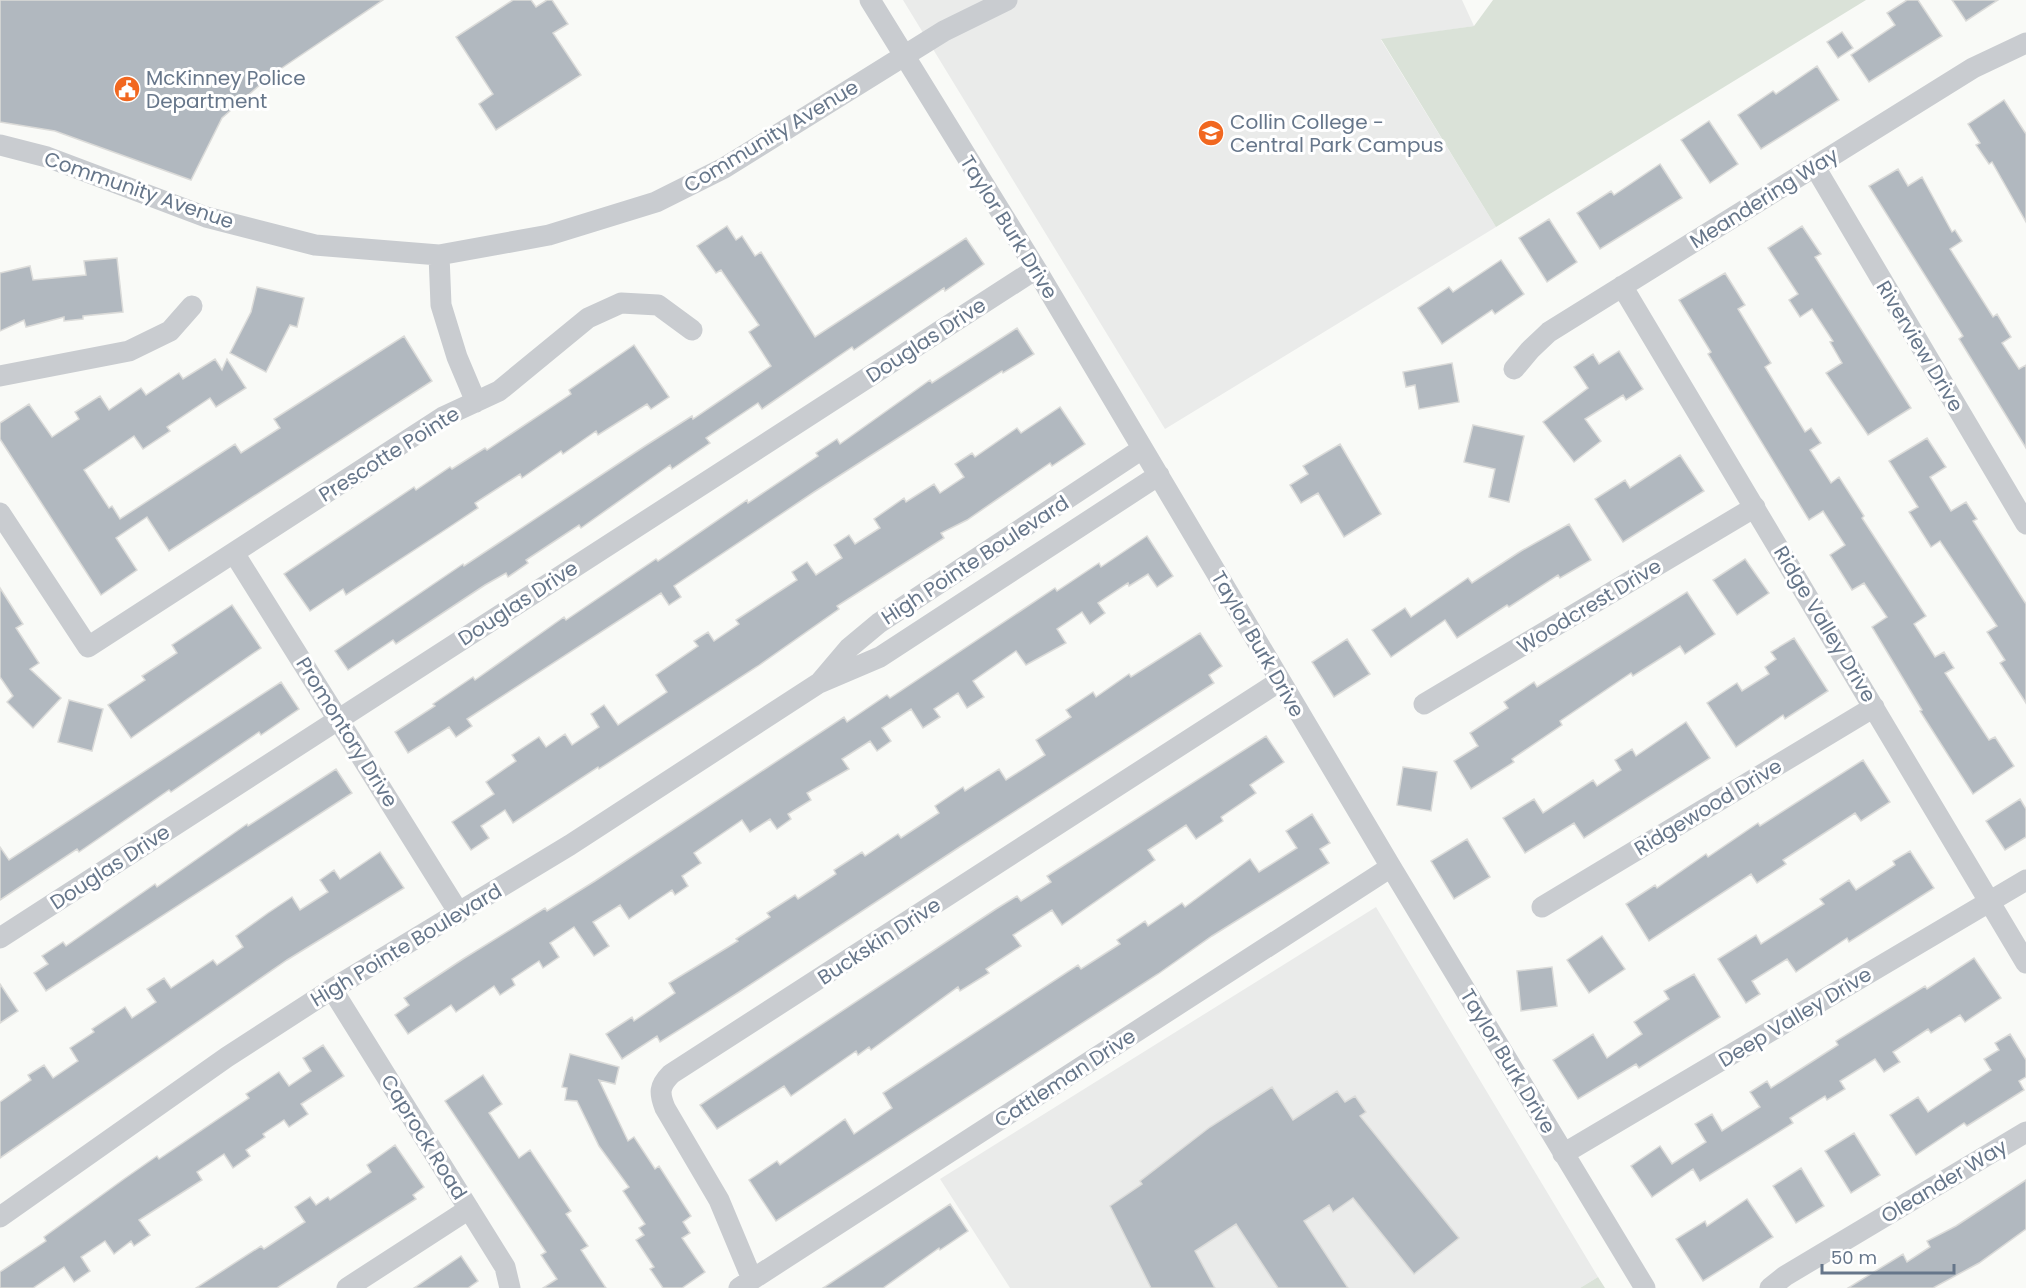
<svg xmlns="http://www.w3.org/2000/svg" width="2026" height="1288" font-family="Poppins,sans-serif">
<style>
.built{fill:#eaebea}
.green{fill:#dae2d8}
.building{fill:#b1b8bf;stroke:#dbdbd9;stroke-width:1.5}
.lines{fill:none;stroke-linecap:round;stroke-linejoin:round}
.minor{stroke:#c9ccd0;stroke-width:21}
.labels{text-anchor:middle;stroke-width:6;stroke-linejoin:round;paint-order:stroke}
.poi-label{font-size:20px;fill:#66768a;stroke:#fff;text-anchor:start}
.street-label{font-size:20px;fill:#66768a;stroke:#fff}
</style>
<rect width="100%" height="100%" fill="#f9faf7"/>
<path class="built" d="M 903,0 L 1462,0 L 1474,26 L 1381,40 L 1496,227 L 1165,429 Z
M 1376,907 L 1598,1277 L 1580,1288 L 1010,1288 L 940,1179 Z"/>
<path class="green" d="M 1493,0 L 1866,0 L 1496,227 L 1381,39 L 1474,26 Z
M 1598,1277 L 1605,1288 L 1580,1288 Z"/>
<path class="building" d="M 0,0 L 383,0 L 270,76 L 222,118 L 191,180 L 55,131 L 0,122 Z
M 513,0 L 531,0 L 536,7 L 547,0 L 552,0 L 568,24 L 553,33 L 581,75 L 496,130 L 479,104 L 493,94 L 456,37 Z
M 1907,0 L 1918,0 L 1942,36 L 1869,82 L 1851,55 L 1895,25 L 1887,13 Z
M 1952,0 L 1998,0 L 1966,21 Z
M 1842,32 L 1853,48 L 1838,58 L 1827,42 Z
M 1817,66 L 1839,100 L 1761,149 L 1738,115 L 1773,91 L 1776,94 Z
M 2004,100 L 2026,134 L 2026,222 L 1992,162 L 1989,164 L 1976,145 L 1980,143 L 1968,124 Z
M 1709,121 L 1738,164 L 1710,183 L 1681,140 Z
M 1660,164 L 1682,198 L 1600,249 L 1577,213 L 1611,191 L 1614,195 Z
M 1898,169 L 1908,186 L 1922,177 L 1952,232 L 1955,230 L 1962,241 L 1950,249 L 1993,317 L 1997,314 L 2011,337 L 2002,343 L 2019,369 L 2026,365 L 2026,448 L 1959,339 L 1963,336 L 1869,186 Z
M 1549,219 L 1577,262 L 1547,282 L 1519,238 Z
M 727,226 L 736,240 L 742,236 L 755,256 L 761,252 L 815,337 L 966,238 L 984,264 L 945,291 L 944,288 L 854,350 L 852,347 L 762,409 L 758,403 L 706,438 L 710,443 L 672,469 L 670,465 L 581,528 L 579,525 L 526,560 L 528,563 L 508,577 L 506,573 L 485,585 L 396,644 L 393,640 L 348,670 L 335,651 L 463,564 L 464,566 L 645,446 L 692,416 L 693,419 L 771,366 L 749,332 L 759,325 L 721,270 L 716,273 L 697,246 Z
M 1802,226 L 1821,254 L 1815,257 L 1911,408 L 1868,435 L 1826,373 L 1842,363 L 1830,342 L 1833,341 L 1812,309 L 1800,317 L 1789,300 L 1798,294 L 1768,248 Z
M 117,258 L 123,312 L 83,316 L 83,319 L 64,321 L 64,317 L 26,327 L 24,320 L 0,331 L 0,273 L 30,266 L 33,280 L 86,275 L 84,261 Z
M 1501,260 L 1524,294 L 1495,314 L 1492,310 L 1442,344 L 1418,308 L 1449,287 L 1453,292 Z
M 1725,273 L 1745,305 L 1738,309 L 1771,363 L 1765,367 L 1805,432 L 1811,428 L 1821,443 L 1810,450 L 1831,483 L 1839,477 L 1864,516 L 1862,518 L 1926,616 L 1914,624 L 1935,657 L 1944,652 L 1954,668 L 1945,673 L 1989,740 L 1995,737 L 2014,766 L 1973,794 L 1920,711 L 1922,710 L 1872,627 L 1887,617 L 1864,583 L 1852,590 L 1830,555 L 1845,545 L 1823,511 L 1809,520 L 1708,354 L 1711,352 L 1679,300 Z
M 257,287 L 304,298 L 297,327 L 290,325 L 266,372 L 230,353 L 251,312 Z
M 1017,328 L 1034,354 L 1003,373 L 1002,371 L 814,492 L 674,586 L 681,597 L 669,605 L 661,593 L 467,719 L 472,726 L 456,737 L 449,727 L 408,753 L 395,732 L 435,706 L 433,704 L 473,677 L 475,680 L 564,617 L 566,620 L 656,559 L 658,561 L 747,500 L 748,503 L 818,456 L 816,453 L 837,439 L 840,444 L 930,380 L 932,383 Z
M 404,336 L 432,381 L 169,551 L 147,517 L 116,538 L 137,570 L 101,595 L 0,439 L 0,423 L 29,404 L 52,437 L 79,419 L 75,412 L 100,396 L 109,410 L 141,388 L 146,395 L 179,373 L 183,379 L 215,359 L 222,370 L 227,359 L 246,388 L 216,407 L 210,398 L 167,427 L 170,431 L 143,449 L 134,436 L 84,470 L 109,508 L 112,506 L 120,519 L 235,444 L 241,453 L 280,428 L 274,419 Z
M 634,345 L 669,397 L 651,409 L 647,404 L 598,435 L 596,431 L 563,454 L 561,451 L 522,478 L 520,474 L 475,503 L 478,508 L 451,526 L 346,595 L 343,589 L 310,611 L 284,574 L 414,487 L 416,490 L 450,467 L 452,469 L 485,448 L 487,450 L 571,394 L 569,390 Z
M 1619,351 L 1643,389 L 1626,400 L 1623,395 L 1585,419 L 1601,441 L 1574,462 L 1543,422 L 1588,388 L 1574,367 L 1593,354 L 1599,364 Z
M 1452,363 L 1459,402 L 1419,409 L 1415,385 L 1406,387 L 1403,372 Z
M 1060,407 L 1085,444 L 1052,466 L 1050,463 L 967,520 L 941,533 L 944,538 L 837,606 L 839,609 L 758,666 L 599,769 L 598,767 L 513,823 L 505,810 L 481,826 L 489,838 L 471,850 L 452,822 L 494,794 L 486,782 L 516,761 L 512,755 L 539,737 L 546,747 L 565,734 L 572,745 L 599,727 L 591,714 L 604,705 L 618,725 L 667,692 L 656,675 L 698,646 L 694,641 L 708,632 L 714,641 L 739,624 L 736,620 L 797,580 L 792,572 L 807,562 L 816,575 L 842,558 L 834,545 L 849,535 L 855,544 L 880,528 L 874,519 L 904,498 L 906,502 L 934,484 L 940,493 L 964,477 L 955,464 L 972,453 L 975,457 L 1017,428 L 1021,433 Z
M 1473,425 L 1524,436 L 1509,502 L 1489,497 L 1495,469 L 1464,462 Z
M 1927,438 L 1946,467 L 1930,477 L 1951,511 L 1966,502 L 1977,519 L 1973,521 L 2026,604 L 2026,703 L 2000,663 L 2005,660 L 1987,632 L 1997,626 L 1940,541 L 1931,547 L 1909,512 L 1918,507 L 1889,461 Z
M 1340,444 L 1381,514 L 1344,537 L 1318,493 L 1301,503 L 1290,485 L 1308,474 L 1303,466 Z
M 1680,455 L 1704,491 L 1623,542 L 1595,499 L 1625,480 L 1630,488 Z
M 1569,524 L 1591,560 L 1560,578 L 1558,575 L 1509,607 L 1507,605 L 1457,638 L 1445,620 L 1391,657 L 1372,630 L 1405,608 L 1411,617 L 1468,578 L 1472,583 L 1521,551 Z
M 1147,536 L 1173,576 L 1157,587 L 1148,574 L 1129,586 L 1128,583 L 1098,603 L 1105,613 L 1090,624 L 1082,612 L 1057,629 L 1066,643 L 1026,665 L 1016,651 L 973,681 L 984,697 L 967,708 L 958,693 L 934,709 L 940,717 L 923,728 L 911,709 L 882,728 L 891,741 L 877,751 L 870,741 L 842,759 L 849,769 L 807,793 L 811,800 L 788,814 L 791,819 L 777,829 L 770,819 L 750,832 L 742,820 L 694,853 L 701,863 L 682,876 L 688,886 L 675,895 L 672,890 L 629,919 L 620,905 L 593,922 L 609,946 L 594,956 L 574,927 L 550,943 L 559,957 L 543,968 L 539,961 L 512,979 L 515,985 L 500,995 L 494,986 L 456,1012 L 451,1005 L 408,1034 L 395,1015 L 409,1005 L 404,998 L 463,959 L 545,908 L 547,911 L 595,881 L 844,717 L 847,722 L 887,695 L 890,698 L 1055,588 L 1057,591 L 1099,563 L 1101,567 Z
M 1745,559 L 1769,593 L 1737,615 L 1713,580 Z
M 0,588 L 23,624 L 16,628 L 39,663 L 30,669 L 61,698 L 33,728 L 7,702 L 13,696 L 0,677 Z
M 1687,592 L 1715,634 L 1685,654 L 1680,646 L 1633,676 L 1631,673 L 1560,721 L 1562,725 L 1512,759 L 1514,762 L 1471,789 L 1454,761 L 1478,746 L 1470,733 L 1508,708 L 1504,702 L 1534,682 L 1537,687 Z
M 232,605 L 261,648 L 131,738 L 108,705 L 145,680 L 142,676 L 177,653 L 172,645 Z
M 1200,633 L 1222,666 L 1209,675 L 1214,683 L 961,846 L 739,992 L 660,1042 L 657,1036 L 622,1059 L 606,1034 L 632,1017 L 634,1021 L 675,993 L 669,983 L 738,941 L 736,939 L 770,917 L 767,913 L 795,895 L 798,899 L 836,874 L 834,870 L 862,852 L 865,856 L 898,834 L 901,838 L 939,813 L 935,806 L 963,787 L 965,791 L 999,769 L 1006,780 L 1045,755 L 1036,740 L 1071,717 L 1066,710 L 1093,692 L 1096,697 L 1129,674 L 1131,677 Z
M 1794,638 L 1828,691 L 1785,719 L 1783,715 L 1736,747 L 1707,703 L 1737,683 L 1742,691 L 1769,674 L 1765,667 L 1776,659 L 1771,652 Z
M 1347,639 L 1370,674 L 1334,697 L 1312,662 Z
M 281,682 L 299,709 L 261,735 L 259,732 L 171,792 L 169,790 L 79,852 L 77,849 L 0,900 L 0,847 L 9,860 Z
M 69,700 L 103,709 L 92,751 L 58,742 Z
M 1686,722 L 1710,758 L 1584,838 L 1574,823 L 1525,853 L 1503,818 L 1534,799 L 1543,813 L 1593,780 L 1597,786 L 1621,770 L 1615,760 L 1632,749 L 1636,756 Z
M 1266,736 L 1284,762 L 1250,785 L 1256,793 L 1221,817 L 1223,821 L 1196,839 L 1186,825 L 1148,850 L 1155,860 L 1062,925 L 1052,910 L 1013,935 L 1021,946 L 986,969 L 989,973 L 960,991 L 958,987 L 871,1050 L 869,1047 L 858,1055 L 856,1051 L 791,1096 L 784,1086 L 717,1129 L 700,1105 L 996,909 L 1017,896 L 1021,901 L 1051,882 L 1047,876 Z
M 1863,760 L 1890,802 L 1861,821 L 1855,813 L 1783,860 L 1786,864 L 1757,883 L 1751,874 L 1649,941 L 1626,904 L 1655,885 L 1657,888 L 1706,854 L 1708,857 L 1758,823 L 1760,826 Z
M 1403,767 L 1437,772 L 1431,811 L 1397,805 Z
M 336,769 L 352,793 L 46,991 L 34,973 L 48,964 L 42,956 L 63,942 L 66,946 L 155,884 L 157,887 L 247,824 L 248,826 Z
M 2020,799 L 2026,809 L 2026,837 L 2005,850 L 1986,821 Z
M 1312,814 L 1330,843 L 1320,849 L 1329,863 L 1212,936 L 1158,974 L 776,1221 L 749,1180 L 777,1161 L 780,1165 L 845,1119 L 854,1134 L 892,1108 L 883,1093 L 1078,965 L 1081,969 L 1120,944 L 1117,940 L 1145,921 L 1148,926 L 1182,903 L 1185,907 L 1250,859 L 1259,872 L 1297,848 L 1286,831 Z
M 1467,839 L 1490,877 L 1454,899 L 1431,861 Z
M 1910,851 L 1934,888 L 1849,942 L 1847,938 L 1796,972 L 1787,959 L 1752,981 L 1760,994 L 1746,1003 L 1718,959 L 1756,935 L 1761,944 L 1824,904 L 1820,899 L 1849,880 L 1856,890 L 1895,865 L 1893,861 Z
M 380,852 L 404,888 L 287,960 L 0,1158 L 0,1102 L 31,1080 L 28,1075 L 44,1065 L 53,1078 L 78,1061 L 70,1048 L 94,1032 L 92,1029 L 125,1007 L 132,1018 L 156,1002 L 147,989 L 164,978 L 171,988 L 213,960 L 217,965 L 243,947 L 236,936 L 268,913 L 292,897 L 300,910 L 328,892 L 320,880 L 334,870 L 340,879 Z
M 1602,936 L 1625,969 L 1589,993 L 1567,960 Z
M 1974,958 L 2001,998 L 1965,1022 L 1960,1015 L 1931,1033 L 1928,1029 L 1893,1052 L 1900,1062 L 1884,1072 L 1875,1059 L 1840,1081 L 1845,1089 L 1827,1100 L 1825,1096 L 1790,1118 L 1793,1123 L 1700,1181 L 1693,1169 L 1652,1197 L 1631,1166 L 1660,1146 L 1672,1164 L 1706,1142 L 1695,1124 L 1712,1114 L 1722,1131 L 1760,1107 L 1750,1092 L 1767,1081 L 1771,1088 L 1838,1045 L 1836,1041 L 1925,986 L 1927,989 Z
M 1552,967 L 1557,1006 L 1521,1011 L 1517,971 Z
M 1694,974 L 1720,1017 L 1639,1068 L 1636,1064 L 1578,1099 L 1553,1060 L 1593,1034 L 1607,1058 L 1642,1034 L 1634,1022 L 1669,999 L 1664,991 Z
M 0,984 L 18,1011 L 0,1023 Z
M 2010,1034 L 2026,1060 L 2026,1077 L 2019,1081 L 2024,1090 L 1967,1126 L 1964,1123 L 1916,1155 L 1890,1115 L 1918,1097 L 1928,1112 L 1991,1070 L 1984,1059 L 1999,1050 L 1995,1043 Z
M 323,1045 L 344,1076 L 301,1104 L 308,1114 L 289,1127 L 284,1120 L 263,1134 L 265,1137 L 246,1150 L 250,1156 L 233,1168 L 224,1154 L 197,1172 L 202,1180 L 139,1220 L 150,1235 L 134,1246 L 131,1241 L 114,1254 L 105,1241 L 81,1257 L 90,1271 L 74,1282 L 64,1267 L 33,1288 L 0,1288 L 0,1272 L 46,1241 L 44,1237 L 124,1179 L 157,1156 L 159,1159 L 249,1098 L 246,1094 L 279,1072 L 289,1086 L 311,1071 L 303,1058 Z
M 570,1054 L 619,1067 L 615,1084 L 599,1080 L 628,1141 L 634,1137 L 655,1169 L 659,1166 L 691,1216 L 683,1222 L 690,1233 L 682,1238 L 705,1272 L 682,1288 L 663,1288 L 650,1269 L 654,1267 L 636,1240 L 644,1235 L 639,1228 L 645,1224 L 623,1191 L 629,1187 L 599,1146 L 577,1101 L 565,1100 L 567,1088 L 562,1087 Z
M 483,1075 L 502,1104 L 489,1113 L 519,1158 L 530,1150 L 571,1211 L 566,1214 L 588,1246 L 581,1250 L 606,1288 L 543,1288 L 557,1279 L 541,1255 L 546,1252 L 445,1101 Z
M 1272,1087 L 1293,1120 L 1337,1091 L 1345,1102 L 1355,1096 L 1366,1112 L 1360,1116 L 1459,1238 L 1414,1274 L 1353,1198 L 1333,1212 L 1329,1205 L 1304,1221 L 1348,1288 L 1278,1288 L 1236,1224 L 1195,1251 L 1215,1288 L 1151,1288 L 1110,1206 L 1142,1184 L 1140,1181 L 1210,1127 Z
M 1854,1133 L 1880,1175 L 1851,1193 L 1825,1151 Z
M 395,1145 L 424,1187 L 413,1195 L 416,1199 L 277,1288 L 196,1288 L 261,1246 L 264,1249 L 305,1222 L 295,1207 L 310,1197 L 316,1205 L 328,1197 L 330,1200 L 371,1172 L 367,1165 Z
M 1801,1168 L 1824,1206 L 1796,1223 L 1773,1186 Z
M 2026,1180 L 2026,1229 L 1979,1263 L 1933,1288 L 1848,1288 L 1903,1254 L 1907,1262 L 1930,1247 L 1927,1241 L 1956,1226 Z
M 1747,1199 L 1773,1237 L 1703,1281 L 1676,1239 L 1705,1221 L 1707,1226 Z
M 950,1204 L 968,1231 L 940,1250 L 939,1248 L 883,1288 L 823,1288 Z
M 461,1256 L 478,1281 L 468,1288 L 414,1288 Z"/>
<g class="lines">
<path class="minor" d="M 870,0 L 1036,269 L 1391,867 L 1645,1288
M 0,145 L 47,157 L 206,217 L 315,245 L 439,255 L 549,235 L 656,202 L 724,168 L 944,31 L 1007,0
M 1815,167 L 2026,524
M 439,255 L 441,305 L 457,357 L 476,402
M 1622,286 L 2026,963
M 1514,369 L 1530,350 L 1549,332 L 1973,68 L 2026,43
M 0,376 L 129,351 L 170,331 L 192,306
M 0,513 L 88,647 L 443,417 L 499,391 L 588,318 L 621,303 L 658,305 L 692,330
M 234,553 L 459,913
M 821,681 L 849,648 L 879,623 L 1142,449
M 1424,704 L 1755,507
M 1542,907 L 1874,707
M 0,938 L 1036,269
M 332,989 L 505,1267 L 510,1288
M 1563,1154 L 2026,880
M 0,1217 L 227,1057 L 332,989 L 570,845 L 819,683 L 880,657 L 1159,475
M 752,1279 L 719,1200 L 665,1108 C 659,1093 659,1086 671,1074 L 1280,681
M 347,1288 L 469,1209
M 739,1288 L 1391,867
M 1770,1288 L 1785,1276 L 2026,1132"/>
</g>
<defs>
<symbol id="civic-disc" viewBox="-11 -11 22 22"><circle r="9.5" fill="#f1671f" stroke="#fff"/><path d="M-.6-6.5H3V-4.5H.6V-3L4-1V1h2V6H-6V1h2V-1L-.6-3ZM-1.2 2.5V6h2.4V2.5Z" fill="#fff"/></symbol>
<symbol id="university-disc" viewBox="-11 -11 22 22"><circle r="9.5" fill="#f1671f" stroke="#fff"/><path d="M0-5L7-2L0 1L-7-2ZM-4 1L0 2.5L4 1V4Q0 6-4 4Z" fill="#fff"/></symbol>
</defs>
<g fill-rule="evenodd">
<use href="#civic-disc" x="112" y="74" width="30" height="30"/>
<use href="#university-disc" x="1196" y="118" width="30" height="30"/>
</g>
<g class="labels">
<g class="poi-label">
<text x="146" y="85">McKinney Police<tspan x="146" dy="23">Department</tspan></text>
<text x="1230" y="129">Collin College -<tspan x="1230" dy="23">Central Park Campus</tspan></text>
</g>
<g class="street-label">
<text transform="translate(771 136) rotate(-31)" y="7">Community Avenue</text>
<text transform="translate(139 190) rotate(19)" y="7">Community Avenue</text>
<text transform="translate(1764 198) rotate(-32)" y="7">Meandering Way</text>
<text transform="translate(1009 227) rotate(58)" y="7">Taylor Burk Drive</text>
<text transform="translate(926 340) rotate(-33)" y="7">Douglas Drive</text>
<text transform="translate(1920 346) rotate(59)" y="7">Riverview Drive</text>
<text transform="translate(389 454) rotate(-32)" y="7">Prescotte Pointe</text>
<text transform="translate(975 560) rotate(-33)" y="7">High Pointe Boulevard</text>
<text transform="translate(518 603) rotate(-33)" y="7">Douglas Drive</text>
<text transform="translate(1589 606) rotate(-31)" y="7">Woodcrest Drive</text>
<text transform="translate(1825 624) rotate(59)" y="7">Ridge Valley Drive</text>
<text transform="translate(1258 644) rotate(60)" y="7">Taylor Burk Drive</text>
<text transform="translate(347 732) rotate(58)" y="7">Promontory Drive</text>
<text transform="translate(1708 807) rotate(-31)" y="7">Ridgewood Drive</text>
<text transform="translate(110 867) rotate(-33)" y="7">Douglas Drive</text>
<text transform="translate(879 941) rotate(-33)" y="7">Buckskin Drive</text>
<text transform="translate(406 945) rotate(-31)" y="7">High Pointe Boulevard</text>
<text transform="translate(1795 1017) rotate(-31)" y="7">Deep Valley Drive</text>
<text transform="translate(1508 1061) rotate(59)" y="7">Taylor Burk Drive</text>
<text transform="translate(1065 1078) rotate(-33)" y="7">Cattleman Drive</text>
<text transform="translate(424 1137) rotate(58)" y="7">Caprock Road</text>
<text transform="translate(1944 1181) rotate(-31)" y="7">Oleander Way</text>
</g>
</g>
<path d="M1822 1264v9h132v-9" fill="none" stroke="#66768a" stroke-width="3"/>
<text x="1831" y="1264" font-size="18" fill="#66768a" stroke="#ffffff" stroke-width="4.5" paint-order="stroke">50 m</text>
</svg>
